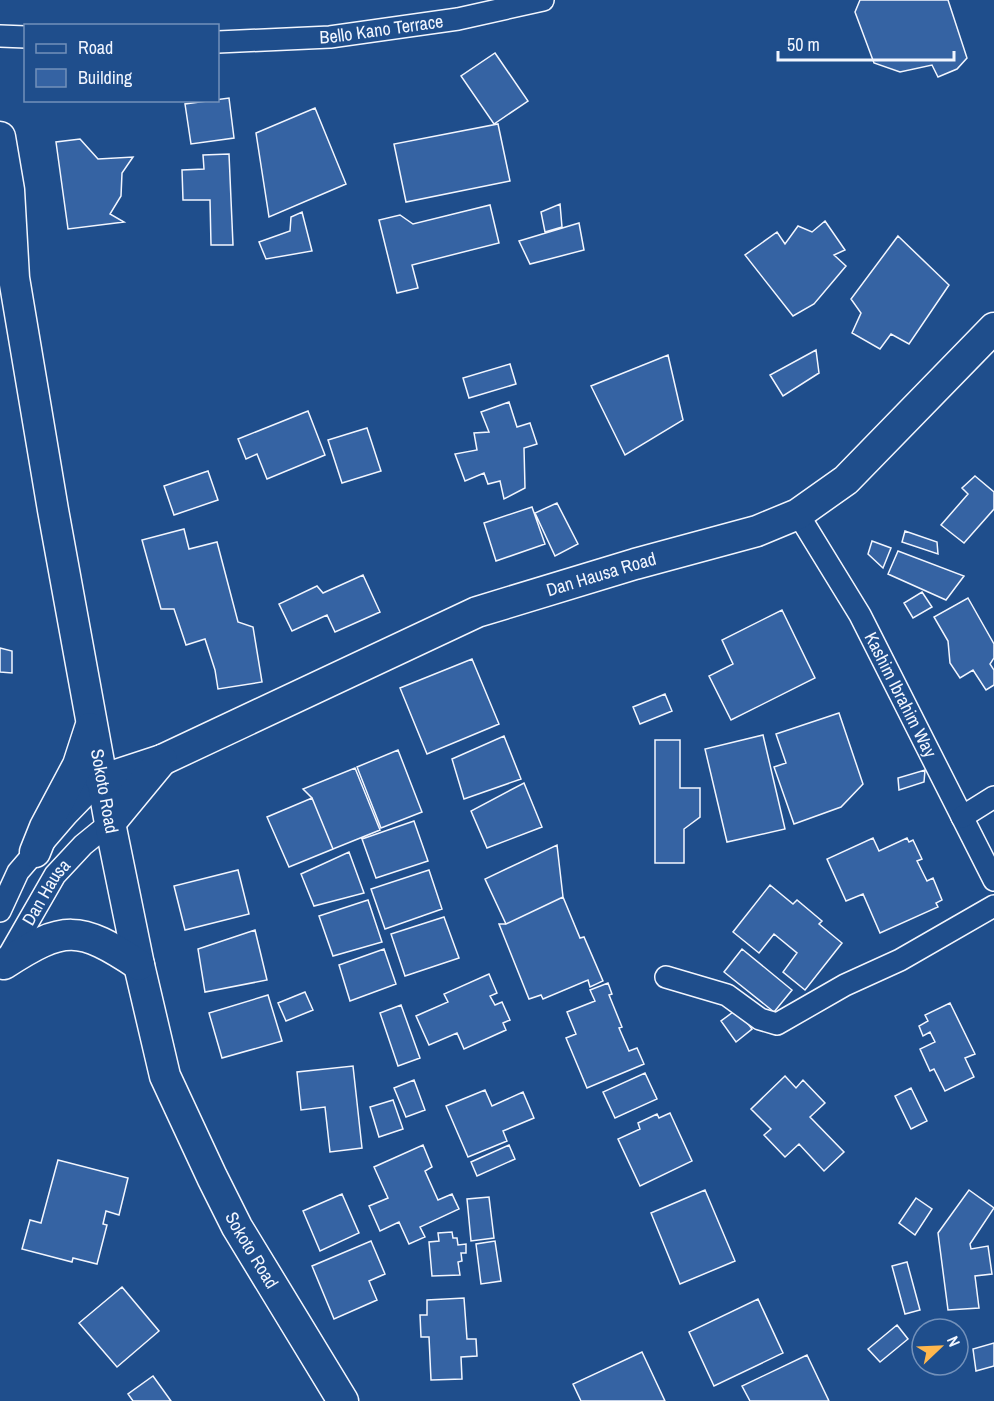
<svg xmlns="http://www.w3.org/2000/svg" width="994" height="1401" font-family="'Archivo Narrow',sans-serif">
<style>
.building{fill:#3563a3;stroke:#f2f6ff;stroke-width:1.5}
.lines{fill:none;stroke-linecap:round;stroke-linejoin:round}
.street-casing{stroke:#f2f6ff;stroke-width:24}
.secondary-casing{stroke:#f2f6ff;stroke-width:33}
.street{stroke:#1f4e8c;stroke-width:21}
.secondary{stroke:#1f4e8c;stroke-width:30}
.labels{text-anchor:middle;stroke-width:4.5;stroke-linejoin:round;paint-order:stroke}
.street-label{font-size:18px;fill:#f2f6ff;stroke:#1f4e8c}
</style>
<rect width="100%" height="100%" fill="#1f4e8c"/>
<path class="building" d="M 860,0 L 948,0 L 967,58 L 957,69 L 938,77 L 932,65 L 900,72 L 874,63 L 855,12 Z
M 495,53 L 528,101 L 494,124 L 461,76 Z
M 229,98 L 234,138 L 191,144 L 185,104 Z
M 315,108 L 346,184 L 269,217 L 256,133 Z
M 498,124 L 510,181 L 406,202 L 394,144 Z
M 80,139 L 98,159 L 133,157 L 122,173 L 121,196 L 110,214 L 124,222 L 68,229 L 56,142 Z
M 229,154 L 233,245 L 211,245 L 210,200 L 183,200 L 182,170 L 204,169 L 203,155 Z
M 560,204 L 562,227 L 545,232 L 541,212 Z
M 490,205 L 499,243 L 412,265 L 418,288 L 397,293 L 379,220 L 400,215 L 413,224 Z
M 302,212 L 312,251 L 266,259 L 259,242 L 290,231 L 291,217 Z
M 825,221 L 845,250 L 834,255 L 846,266 L 814,304 L 793,316 L 745,255 L 777,232 L 785,244 L 798,226 L 812,232 Z
M 579,223 L 584,250 L 530,264 L 519,241 Z
M 898,236 L 949,285 L 909,344 L 891,334 L 880,349 L 852,333 L 861,313 L 851,299 Z
M 816,350 L 819,373 L 783,396 L 770,375 Z
M 668,355 L 683,420 L 625,455 L 591,386 Z
M 510,364 L 516,384 L 469,398 L 463,378 Z
M 509,402 L 517,427 L 530,423 L 537,444 L 524,448 L 525,488 L 504,499 L 500,481 L 488,484 L 484,473 L 465,481 L 455,454 L 477,450 L 474,433 L 489,432 L 481,412 Z
M 308,411 L 325,455 L 267,479 L 257,454 L 246,459 L 238,439 Z
M 367,428 L 381,471 L 342,483 L 328,440 Z
M 208,471 L 218,500 L 174,515 L 164,486 Z
M 975,476 L 994,492 L 994,509 L 964,543 L 941,525 L 968,494 L 962,488 Z
M 557,503 L 578,544 L 555,556 L 535,513 Z
M 532,507 L 545,544 L 496,561 L 484,523 Z
M 184,529 L 189,549 L 217,542 L 238,622 L 253,627 L 262,682 L 218,689 L 215,670 L 205,639 L 186,645 L 174,609 L 161,609 L 142,540 Z
M 905,531 L 937,542 L 938,554 L 902,542 Z
M 872,541 L 891,548 L 883,568 L 868,554 Z
M 898,551 L 964,576 L 946,600 L 888,574 Z
M 363,575 L 380,612 L 335,632 L 327,615 L 292,631 L 279,604 L 317,586 L 323,593 Z
M 922,592 L 932,607 L 913,618 L 904,603 Z
M 968,598 L 994,644 L 994,658 L 990,664 L 994,670 L 994,685 L 986,690 L 973,670 L 960,678 L 950,663 L 948,641 L 934,617 Z
M 782,610 L 815,678 L 731,720 L 709,676 L 733,664 L 722,640 Z
M 0,648 L 12,651 L 12,673 L 0,672 Z
M 472,659 L 499,724 L 427,754 L 400,688 Z
M 665,694 L 672,711 L 640,724 L 633,707 Z
M 839,713 L 863,784 L 841,807 L 794,824 L 774,767 L 786,763 L 776,734 Z
M 763,735 L 785,829 L 727,842 L 705,749 Z
M 504,736 L 521,779 L 464,799 L 452,759 Z
M 655,740 L 680,740 L 680,788 L 700,788 L 700,817 L 684,829 L 684,863 L 655,863 Z
M 398,750 L 422,812 L 381,828 L 357,767 Z
M 355,768 L 380,830 L 333,849 L 312,798 L 303,789 Z
M 925,770 L 924,782 L 899,790 L 898,778 Z
M 524,783 L 542,827 L 487,848 L 471,811 Z
M 312,798 L 333,849 L 289,867 L 267,817 Z
M 414,821 L 428,861 L 376,878 L 362,839 Z
M 873,838 L 879,851 L 907,838 L 909,842 L 913,840 L 922,859 L 917,861 L 927,881 L 933,878 L 942,900 L 936,903 L 938,907 L 880,933 L 863,894 L 846,901 L 827,859 Z
M 557,845 L 563,897 L 506,924 L 485,879 Z
M 349,852 L 364,893 L 314,906 L 301,874 Z
M 238,870 L 249,914 L 185,930 L 174,886 Z
M 429,870 L 442,909 L 385,929 L 371,889 Z
M 770,885 L 793,904 L 797,900 L 822,921 L 819,924 L 842,943 L 805,990 L 783,972 L 797,953 L 774,934 L 759,953 L 733,932 Z
M 563,897 L 580,938 L 584,937 L 603,981 L 590,987 L 588,980 L 543,999 L 541,995 L 529,999 L 499,924 L 506,924 Z
M 368,900 L 382,942 L 333,956 L 319,916 Z
M 444,917 L 459,958 L 405,976 L 391,934 Z
M 255,930 L 267,980 L 205,992 L 198,949 Z
M 384,949 L 396,984 L 350,1001 L 339,965 Z
M 742,949 L 792,990 L 774,1012 L 724,972 Z
M 489,974 L 497,993 L 490,996 L 495,1005 L 502,1002 L 510,1020 L 503,1023 L 506,1030 L 464,1049 L 457,1033 L 429,1045 L 416,1016 L 448,1002 L 444,994 Z
M 608,983 L 612,994 L 609,995 L 622,1027 L 619,1028 L 629,1051 L 637,1048 L 644,1064 L 587,1088 L 566,1038 L 576,1034 L 567,1012 L 595,1001 L 590,990 Z
M 305,992 L 313,1010 L 286,1021 L 278,1003 Z
M 268,995 L 282,1041 L 222,1058 L 209,1013 Z
M 950,1003 L 975,1054 L 965,1058 L 974,1077 L 945,1091 L 934,1069 L 930,1071 L 920,1049 L 935,1042 L 930,1032 L 923,1036 L 919,1026 L 928,1021 L 925,1015 Z
M 401,1005 L 420,1058 L 398,1066 L 380,1013 Z
M 737,1009 L 752,1029 L 736,1042 L 721,1021 Z
M 353,1066 L 362,1148 L 330,1152 L 325,1107 L 301,1110 L 297,1072 Z
M 645,1073 L 657,1099 L 615,1118 L 603,1092 Z
M 785,1076 L 796,1088 L 803,1080 L 825,1103 L 810,1117 L 844,1152 L 824,1171 L 799,1144 L 785,1157 L 764,1135 L 771,1129 L 751,1109 Z
M 414,1080 L 425,1110 L 406,1117 L 394,1088 Z
M 911,1088 L 927,1121 L 911,1129 L 895,1096 Z
M 485,1090 L 492,1106 L 523,1092 L 534,1118 L 503,1131 L 507,1141 L 468,1157 L 446,1106 Z
M 393,1100 L 403,1129 L 379,1137 L 370,1107 Z
M 670,1113 L 692,1161 L 640,1186 L 618,1139 L 640,1129 L 638,1123 L 657,1114 L 659,1118 Z
M 423,1145 L 432,1167 L 425,1171 L 438,1200 L 452,1194 L 459,1209 L 420,1227 L 425,1237 L 409,1244 L 399,1222 L 380,1231 L 369,1206 L 388,1198 L 374,1167 Z
M 509,1145 L 515,1159 L 477,1176 L 471,1162 Z
M 58,1160 L 128,1178 L 119,1215 L 106,1211 L 103,1224 L 107,1225 L 97,1264 L 73,1258 L 72,1262 L 22,1249 L 30,1220 L 41,1223 Z
M 705,1190 L 735,1261 L 680,1284 L 651,1213 Z
M 969,1190 L 994,1208 L 970,1244 L 971,1249 L 988,1246 L 992,1274 L 975,1276 L 979,1308 L 948,1310 L 938,1233 Z
M 342,1194 L 359,1233 L 320,1251 L 303,1211 Z
M 489,1197 L 494,1238 L 471,1241 L 467,1199 Z
M 916,1198 L 932,1209 L 915,1235 L 899,1223 Z
M 452,1232 L 453,1238 L 457,1238 L 458,1245 L 466,1244 L 466,1253 L 461,1253 L 462,1261 L 458,1262 L 460,1275 L 432,1276 L 429,1242 L 439,1241 L 438,1233 Z
M 371,1241 L 385,1274 L 369,1281 L 377,1300 L 334,1319 L 312,1266 Z
M 495,1241 L 501,1281 L 481,1284 L 476,1244 Z
M 907,1262 L 920,1310 L 905,1314 L 892,1266 Z
M 122,1287 L 159,1331 L 117,1367 L 79,1323 Z
M 464,1298 L 467,1339 L 476,1339 L 477,1356 L 461,1357 L 462,1379 L 431,1380 L 429,1337 L 421,1337 L 420,1315 L 427,1315 L 427,1300 Z
M 758,1299 L 783,1353 L 714,1386 L 689,1332 Z
M 897,1325 L 908,1339 L 880,1362 L 868,1349 Z
M 994,1343 L 994,1366 L 976,1371 L 973,1349 Z
M 642,1352 L 665,1401 L 581,1401 L 573,1384 Z
M 807,1355 L 829,1401 L 750,1401 L 742,1386 Z
M 153,1376 L 171,1401 L 133,1401 L 128,1394 Z"/>
<g class="lines">
<defs>
<g id="street">
<path d="M 0,36 L 26,37"/>
<path id="s1" d="M 218,42 L 330,37 L 458,19 L 543,0"/>
<path id="s2" d="M 798,514 L 860,615 L 994,880"/>
<path d="M 962,817 L 994,797"/>
<path d="M 0,911 L 18,872 L 67,815 L 101,780"/>
<path id="s3" d="M 5,962 L 55,875 L 83,845 L 110,823"/>
<path d="M 666,977 L 727,995 L 760,1019 L 777,1024 L 845,985 L 900,960 L 994,906"/>
</g>
<g id="secondary">
<path id="s4" d="M 0,137 L 9,190 L 14,278 L 53,510 L 110,823 L 139,965 L 165,1076 L 212,1177 L 237,1227 L 343,1401"/>
<path id="s5" d="M 101,780 L 162,760 L 477,612 L 635,564 L 757,531 L 798,514 L 846,480 L 994,328"/>
<path d="M 110,823 L 162,760"/>
<path d="M 35,852 L 45,827 L 78,765 L 90,728"/>
<path d="M 4,964 C 64,925 79,925 139,965"/>
</g>
</defs>
<use href="#street" class="street-casing"/>
<use href="#secondary" class="secondary-casing"/>
<use href="#street" class="street"/>
<use href="#secondary" class="secondary"/>
</g>
<g class="labels">
<g class="street-label">
<text dy="6" stroke="none"><textPath href="#s1" startOffset="164">Bello Kano Terrace</textPath></text>
<text dy="6" stroke="none"><textPath href="#s5" startOffset="542">Dan Hausa Road</textPath></text>
<text dy="6" stroke="none"><textPath href="#s2" startOffset="208">Kashim Ibrahim Way</textPath></text>
<text dy="6" stroke="none"><textPath href="#s4" startOffset="663">Sokoto Road</textPath></text>
<text dy="6" stroke="none"><textPath href="#s3" startOffset="81">Dan Hausa</textPath></text>
<text dy="6" stroke="none"><textPath href="#s4" startOffset="1149">Sokoto Road</textPath></text>
</g>
</g>
<rect x="24" y="24" width="195" height="78" fill="#1f4e8c" stroke="#7391ba" stroke-width="1.5"/>
<rect x="36" y="44" width="30" height="9" fill="#1f4e8c" stroke="#7391ba" stroke-width="1.5"/>
<text x="78" y="54" font-size="18" fill="#f2f6ff">Road</text>
<rect x="36" y="69" width="30" height="18" fill="#3563a3" stroke="#7391ba" stroke-width="1.5"/>
<text x="78" y="84" font-size="18" fill="#f2f6ff">Building</text>
<g transform="translate(940 1347) rotate(67)"><circle r="28" fill="#1f4e8c" stroke="#7391ba" stroke-width="1.5"/>
<path d="M0-4.5L10 22L0 15L-10 22Z" fill="#ffb74d"/>
<text y="-9" font-size="16" font-weight="bold" text-anchor="middle" fill="#f2f6ff">N</text>
</g>
<path d="M778 51v9h176v-9" fill="none" stroke="#f2f6ff" stroke-width="3"/>
<text x="787" y="51" font-size="18" fill="#f2f6ff" stroke="#1f4e8c" stroke-width="4.5" paint-order="stroke">50 m</text>
</svg>
